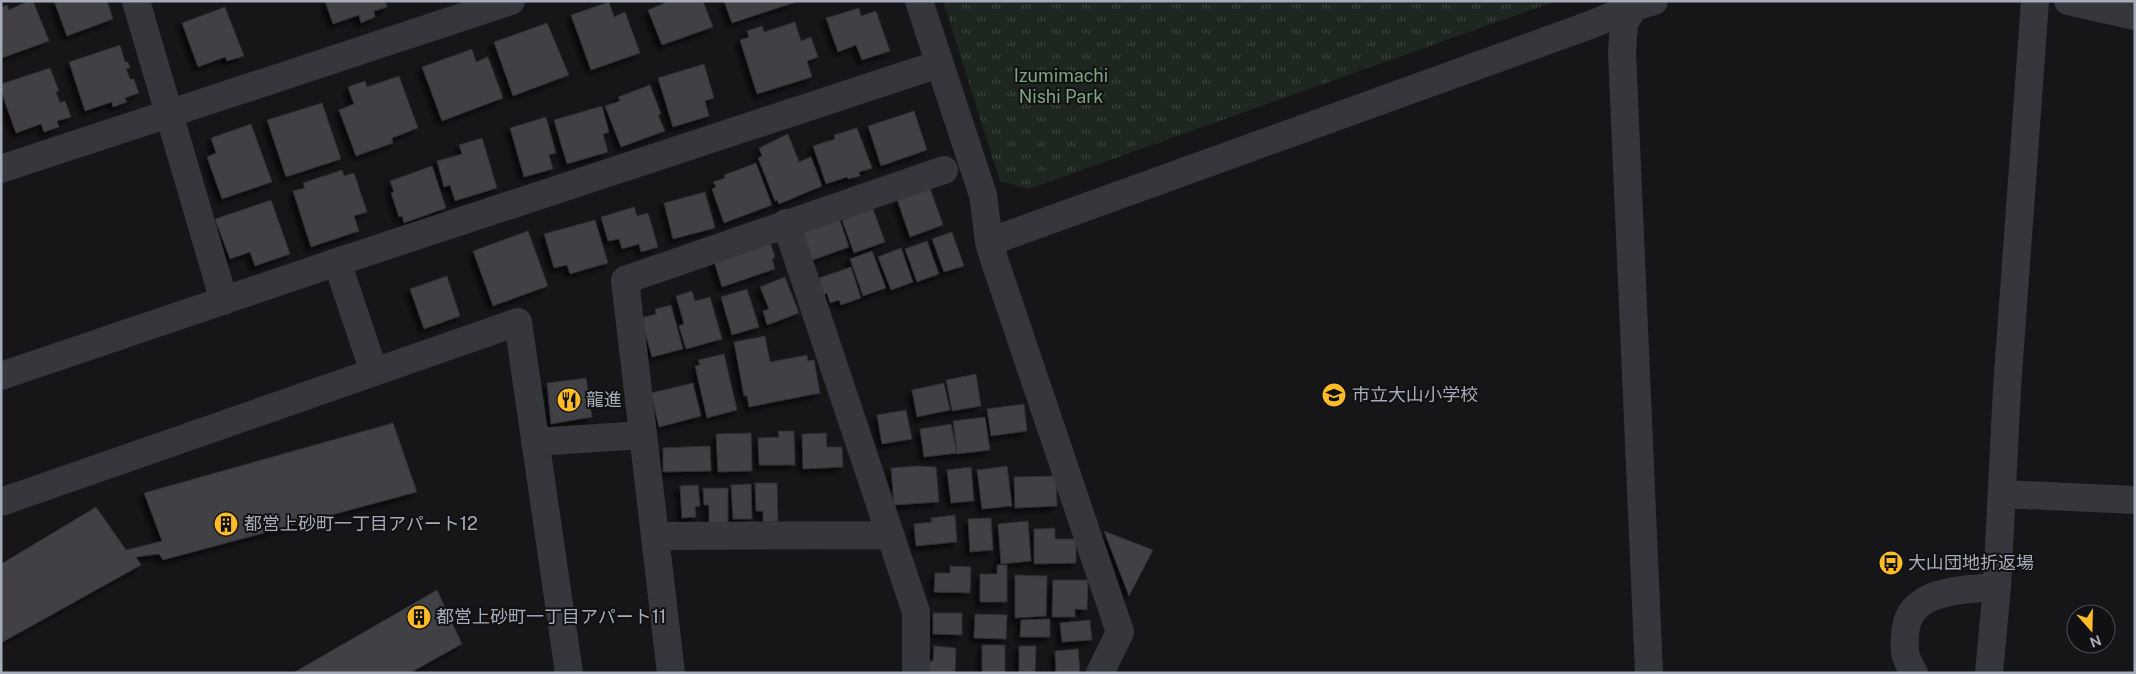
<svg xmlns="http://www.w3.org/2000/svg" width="2136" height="674" font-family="'Public Sans','Noto Sans JP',sans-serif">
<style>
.park{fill:url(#park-tufts)}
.building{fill:#3f4045;stroke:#2f2f34;filter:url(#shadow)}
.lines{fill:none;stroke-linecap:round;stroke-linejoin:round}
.minor{stroke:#36373d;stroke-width:28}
.labels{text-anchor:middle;stroke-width:4;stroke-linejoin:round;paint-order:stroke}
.park-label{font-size:18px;fill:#7ca580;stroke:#111013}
.poi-label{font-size:18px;fill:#a6acb9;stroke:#111013;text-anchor:start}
</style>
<defs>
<pattern id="park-tufts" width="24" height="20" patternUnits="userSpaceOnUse" patternTransform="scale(1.25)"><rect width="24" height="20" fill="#1d261f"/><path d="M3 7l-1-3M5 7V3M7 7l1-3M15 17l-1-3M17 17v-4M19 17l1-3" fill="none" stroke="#3b433d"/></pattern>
<filter id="shadow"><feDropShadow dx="-4.5" dy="4.5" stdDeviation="2.5" flood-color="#0009"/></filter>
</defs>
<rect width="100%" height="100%" fill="#161518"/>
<path class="park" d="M 943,1 L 1556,1 L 1029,189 L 1000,181 Z"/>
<path class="building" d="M 28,1 L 33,1 L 49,41 L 2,58 L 1,7 L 7,5 L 9,10 Z
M 54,1 L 107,1 L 113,19 L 67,36 Z
M 325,1 L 385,1 L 387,7 L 374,11 L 375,17 L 361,23 L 359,15 L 333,24 Z
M 664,1 L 703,1 L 713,27 L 662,45 L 648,10 L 665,3 Z
M 724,1 L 795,1 L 796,2 L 732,23 Z
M 609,2 L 614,17 L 625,12 L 640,53 L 591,70 L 571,15 Z
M 225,7 L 244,56 L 227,61 L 225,57 L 198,67 L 182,23 Z
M 859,8 L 861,16 L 876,11 L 890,51 L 862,60 L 856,45 L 838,52 L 826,18 Z
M 795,22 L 801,41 L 811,37 L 818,57 L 807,61 L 812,77 L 757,94 L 740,40 L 749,37 L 747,31 L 762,26 L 764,32 Z
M 547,23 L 569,75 L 513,96 L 494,42 Z
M 120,45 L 125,62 L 128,62 L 130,68 L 126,69 L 130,79 L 134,79 L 139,93 L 125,98 L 127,102 L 113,107 L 112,102 L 85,111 L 69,62 Z
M 472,49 L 476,62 L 488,57 L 503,98 L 442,121 L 422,67 Z
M 704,64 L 714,98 L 705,101 L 709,116 L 673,127 L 658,78 Z
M 50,68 L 59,91 L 56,92 L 60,103 L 65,101 L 71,117 L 57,121 L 59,127 L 44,132 L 41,124 L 16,133 L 1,91 L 1,84 Z
M 399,76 L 418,128 L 392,138 L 393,143 L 356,156 L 339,110 L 354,104 L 348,87 L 365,81 L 367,87 Z
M 650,85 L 661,114 L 658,115 L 665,131 L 621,147 L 605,106 L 620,101 L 618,97 Z
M 322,103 L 341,159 L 286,177 L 267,120 Z
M 602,106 L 609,132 L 603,134 L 608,152 L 567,164 L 554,120 Z
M 914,111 L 927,150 L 881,166 L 868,126 Z
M 546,117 L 556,153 L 549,155 L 553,169 L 524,177 L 510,128 Z
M 251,124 L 272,182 L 222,199 L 207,157 L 216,153 L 211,138 Z
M 857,128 L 872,168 L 859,172 L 860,176 L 848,179 L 847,177 L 826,184 L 813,146 L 835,139 L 834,135 Z
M 788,134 L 799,162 L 811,157 L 822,186 L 779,204 L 777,200 L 775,201 L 758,158 L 762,156 L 759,148 Z
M 482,138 L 497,188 L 455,201 L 450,185 L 444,187 L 437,161 L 462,154 L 459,145 Z
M 756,163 L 772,205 L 724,223 L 712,189 L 716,187 L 713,182 L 725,178 L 724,175 Z
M 432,166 L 446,208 L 404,223 L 402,216 L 399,217 L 391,193 L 394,192 L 390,181 Z
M 342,170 L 344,176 L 354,173 L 367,212 L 354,216 L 359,231 L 311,247 L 293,191 L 305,188 L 303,183 Z
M 929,185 L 943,225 L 910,237 L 897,199 Z
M 705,192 L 715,228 L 673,239 L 664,203 Z
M 271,200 L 290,254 L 255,266 L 250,252 L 230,259 L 215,219 Z
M 634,207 L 637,216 L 648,213 L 658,247 L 641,252 L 639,244 L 622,249 L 619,239 L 608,241 L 601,217 Z
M 873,209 L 885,242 L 854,253 L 842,220 Z
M 839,218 L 849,247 L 810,261 L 800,231 Z
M 595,220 L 608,263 L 570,274 L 567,265 L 554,268 L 544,234 Z
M 528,231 L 548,286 L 493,306 L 473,251 Z
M 952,232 L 964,266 L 944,272 L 932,239 Z
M 769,239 L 775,257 L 772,259 L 775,269 L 722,287 L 713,258 Z
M 927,241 L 939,274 L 917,282 L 905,249 Z
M 901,248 L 913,282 L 891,290 L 878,257 Z
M 872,251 L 886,288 L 863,296 L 850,259 Z
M 851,267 L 861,298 L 841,305 L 839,300 L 830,303 L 827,293 L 824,295 L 819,278 Z
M 447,276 L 460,316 L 424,329 L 410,289 Z
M 785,277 L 799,313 L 767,325 L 763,311 L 769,309 L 760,287 Z
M 747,289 L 759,327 L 732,335 L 721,297 Z
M 692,291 L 695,301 L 710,297 L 722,339 L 686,349 L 679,326 L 684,324 L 676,296 Z
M 671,305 L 683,349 L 652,357 L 641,318 L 656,314 L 655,309 Z
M 765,336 L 770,362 L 807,355 L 808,361 L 814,360 L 820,393 L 749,407 L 747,396 L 744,396 L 734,342 Z
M 724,354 L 737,410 L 707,418 L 695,366 L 700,365 L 698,360 Z
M 976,374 L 981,406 L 952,411 L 946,380 Z
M 586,378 L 592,417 L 551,424 L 547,383 Z
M 693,383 L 701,416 L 659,427 L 651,393 Z
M 944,383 L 950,410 L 917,417 L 912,390 Z
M 1024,404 L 1027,431 L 991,436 L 987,409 Z
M 906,410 L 912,439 L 882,444 L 877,415 Z
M 985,417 L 990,450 L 957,454 L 953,421 Z
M 393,423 L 417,492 L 163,560 L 159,554 L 136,557 L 141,565 L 1,643 L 1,564 L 96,507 L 126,550 L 162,541 L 144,493 Z
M 951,424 L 957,453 L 924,457 L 920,429 Z
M 778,431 L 794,431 L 795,465 L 759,465 L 758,438 L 779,437 Z
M 751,433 L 752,471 L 718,472 L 716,434 Z
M 826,433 L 827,447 L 842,447 L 843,467 L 803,469 L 802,434 Z
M 710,446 L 711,471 L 663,472 L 663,448 Z
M 918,466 L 936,467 L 939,502 L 894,505 L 891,468 Z
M 1007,466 L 1012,506 L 982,509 L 977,470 Z
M 971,467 L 974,501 L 951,503 L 947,470 Z
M 1056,476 L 1057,506 L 1015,508 L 1014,477 Z
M 755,483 L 777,483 L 778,521 L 763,522 L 763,511 L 756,511 Z
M 751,484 L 752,519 L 733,519 L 731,485 Z
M 698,485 L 700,506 L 695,507 L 696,517 L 682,518 L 680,486 Z
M 703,488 L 728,488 L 728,523 L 709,523 L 709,505 L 704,505 Z
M 955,515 L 957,542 L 916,546 L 914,524 L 932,522 L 931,518 Z
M 991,518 L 993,550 L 970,552 L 968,519 Z
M 1028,521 L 1031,561 L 1001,564 L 998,524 Z
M 1055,528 L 1055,539 L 1076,539 L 1076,563 L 1034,564 L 1034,529 Z
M 1104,531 L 1153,550 L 1129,596 Z
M 997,565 L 1007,565 L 1007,602 L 980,602 L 980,574 L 997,574 Z
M 950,566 L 971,567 L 970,593 L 934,592 L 935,573 L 950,573 Z
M 1015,575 L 1047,576 L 1046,616 L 1015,618 Z
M 1053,580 L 1088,580 L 1087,610 L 1075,609 L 1075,617 L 1052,617 Z
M 437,590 L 462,644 L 410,673 L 293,673 Z
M 933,613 L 962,613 L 962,635 L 933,634 Z
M 975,614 L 1007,615 L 1006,639 L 974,638 Z
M 1050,619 L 1050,637 L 1020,637 L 1021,620 Z
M 1090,620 L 1092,640 L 1062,642 L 1060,623 Z
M 982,645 L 1005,645 L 1005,673 L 982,673 Z
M 934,646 L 956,648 L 955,673 L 929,673 L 930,661 L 933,661 Z
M 1019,646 L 1036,646 L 1035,673 L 1019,673 Z
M 1078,649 L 1080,673 L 1056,673 L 1055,651 Z"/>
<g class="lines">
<path class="minor" d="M 136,1 L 224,301
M 919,1 L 983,195 L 989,242 L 995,262 L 1120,632 L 1100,673
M 2068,1 L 2135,16
M 1,169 L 511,1
M 786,223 L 916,612 L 916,673
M 989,242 L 1590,25 L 1634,7
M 337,262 L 374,372
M 1,376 L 337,262 L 939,64
M 535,442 L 643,435
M 2002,494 L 2135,500
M 1,502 L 518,322 L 569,673
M 655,536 L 890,535
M 671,673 L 625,280 L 944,170
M 1649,673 L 1622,52 L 1624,23 L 1634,7 L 1654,1
M 1914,673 C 1905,657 1904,654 1905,636 C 1906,589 1961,590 1997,587
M 1989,673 L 1997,587 L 2007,388 L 2035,1"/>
</g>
<defs>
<symbol id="school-disc" viewBox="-11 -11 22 22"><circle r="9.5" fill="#ffbc27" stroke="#111013"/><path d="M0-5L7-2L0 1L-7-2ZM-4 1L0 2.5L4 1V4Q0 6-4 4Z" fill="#111"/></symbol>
<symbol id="restaurant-disc" viewBox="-11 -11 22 22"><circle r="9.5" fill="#ffbc27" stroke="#111013"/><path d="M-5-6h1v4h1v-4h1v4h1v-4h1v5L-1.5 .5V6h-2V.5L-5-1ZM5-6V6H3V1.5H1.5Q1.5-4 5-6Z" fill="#111"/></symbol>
<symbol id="building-disc" viewBox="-11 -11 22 22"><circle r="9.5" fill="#ffbc27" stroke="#111013"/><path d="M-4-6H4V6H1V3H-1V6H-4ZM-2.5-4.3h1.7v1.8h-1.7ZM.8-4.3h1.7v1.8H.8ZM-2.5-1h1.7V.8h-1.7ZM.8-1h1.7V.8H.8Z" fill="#111"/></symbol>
<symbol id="bus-disc" viewBox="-11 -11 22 22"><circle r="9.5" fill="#ffbc27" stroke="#111013"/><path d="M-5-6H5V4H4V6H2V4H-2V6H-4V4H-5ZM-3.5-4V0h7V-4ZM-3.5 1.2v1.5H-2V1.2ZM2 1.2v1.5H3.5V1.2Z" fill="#111"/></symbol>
</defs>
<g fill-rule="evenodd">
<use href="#school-disc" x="1320" y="381" width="28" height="28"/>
<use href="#restaurant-disc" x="555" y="386" width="28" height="28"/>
<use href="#building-disc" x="212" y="510" width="28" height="28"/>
<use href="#bus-disc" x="1877" y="549" width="28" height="28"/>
<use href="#building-disc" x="405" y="603" width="28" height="28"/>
</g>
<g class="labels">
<g class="park-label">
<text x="1061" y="82">Izumimachi<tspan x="1061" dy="21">Nishi Park</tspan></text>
</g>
<g class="poi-label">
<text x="1352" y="401">市立大山小学校</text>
<text x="586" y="406">龍進</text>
<text x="244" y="530">都営上砂町一丁目アパート12</text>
<text x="1908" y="569">大山団地折返場</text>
<text x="436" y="623">都営上砂町一丁目アパート11</text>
</g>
</g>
<rect width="2136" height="674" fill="none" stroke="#a6acb9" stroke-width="5"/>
<g transform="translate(2091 629) rotate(160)"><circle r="24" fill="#111013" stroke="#4d4e55"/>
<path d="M0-4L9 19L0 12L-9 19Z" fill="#ffbc27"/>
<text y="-8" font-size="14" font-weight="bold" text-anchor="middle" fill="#a6acb9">N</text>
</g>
</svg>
